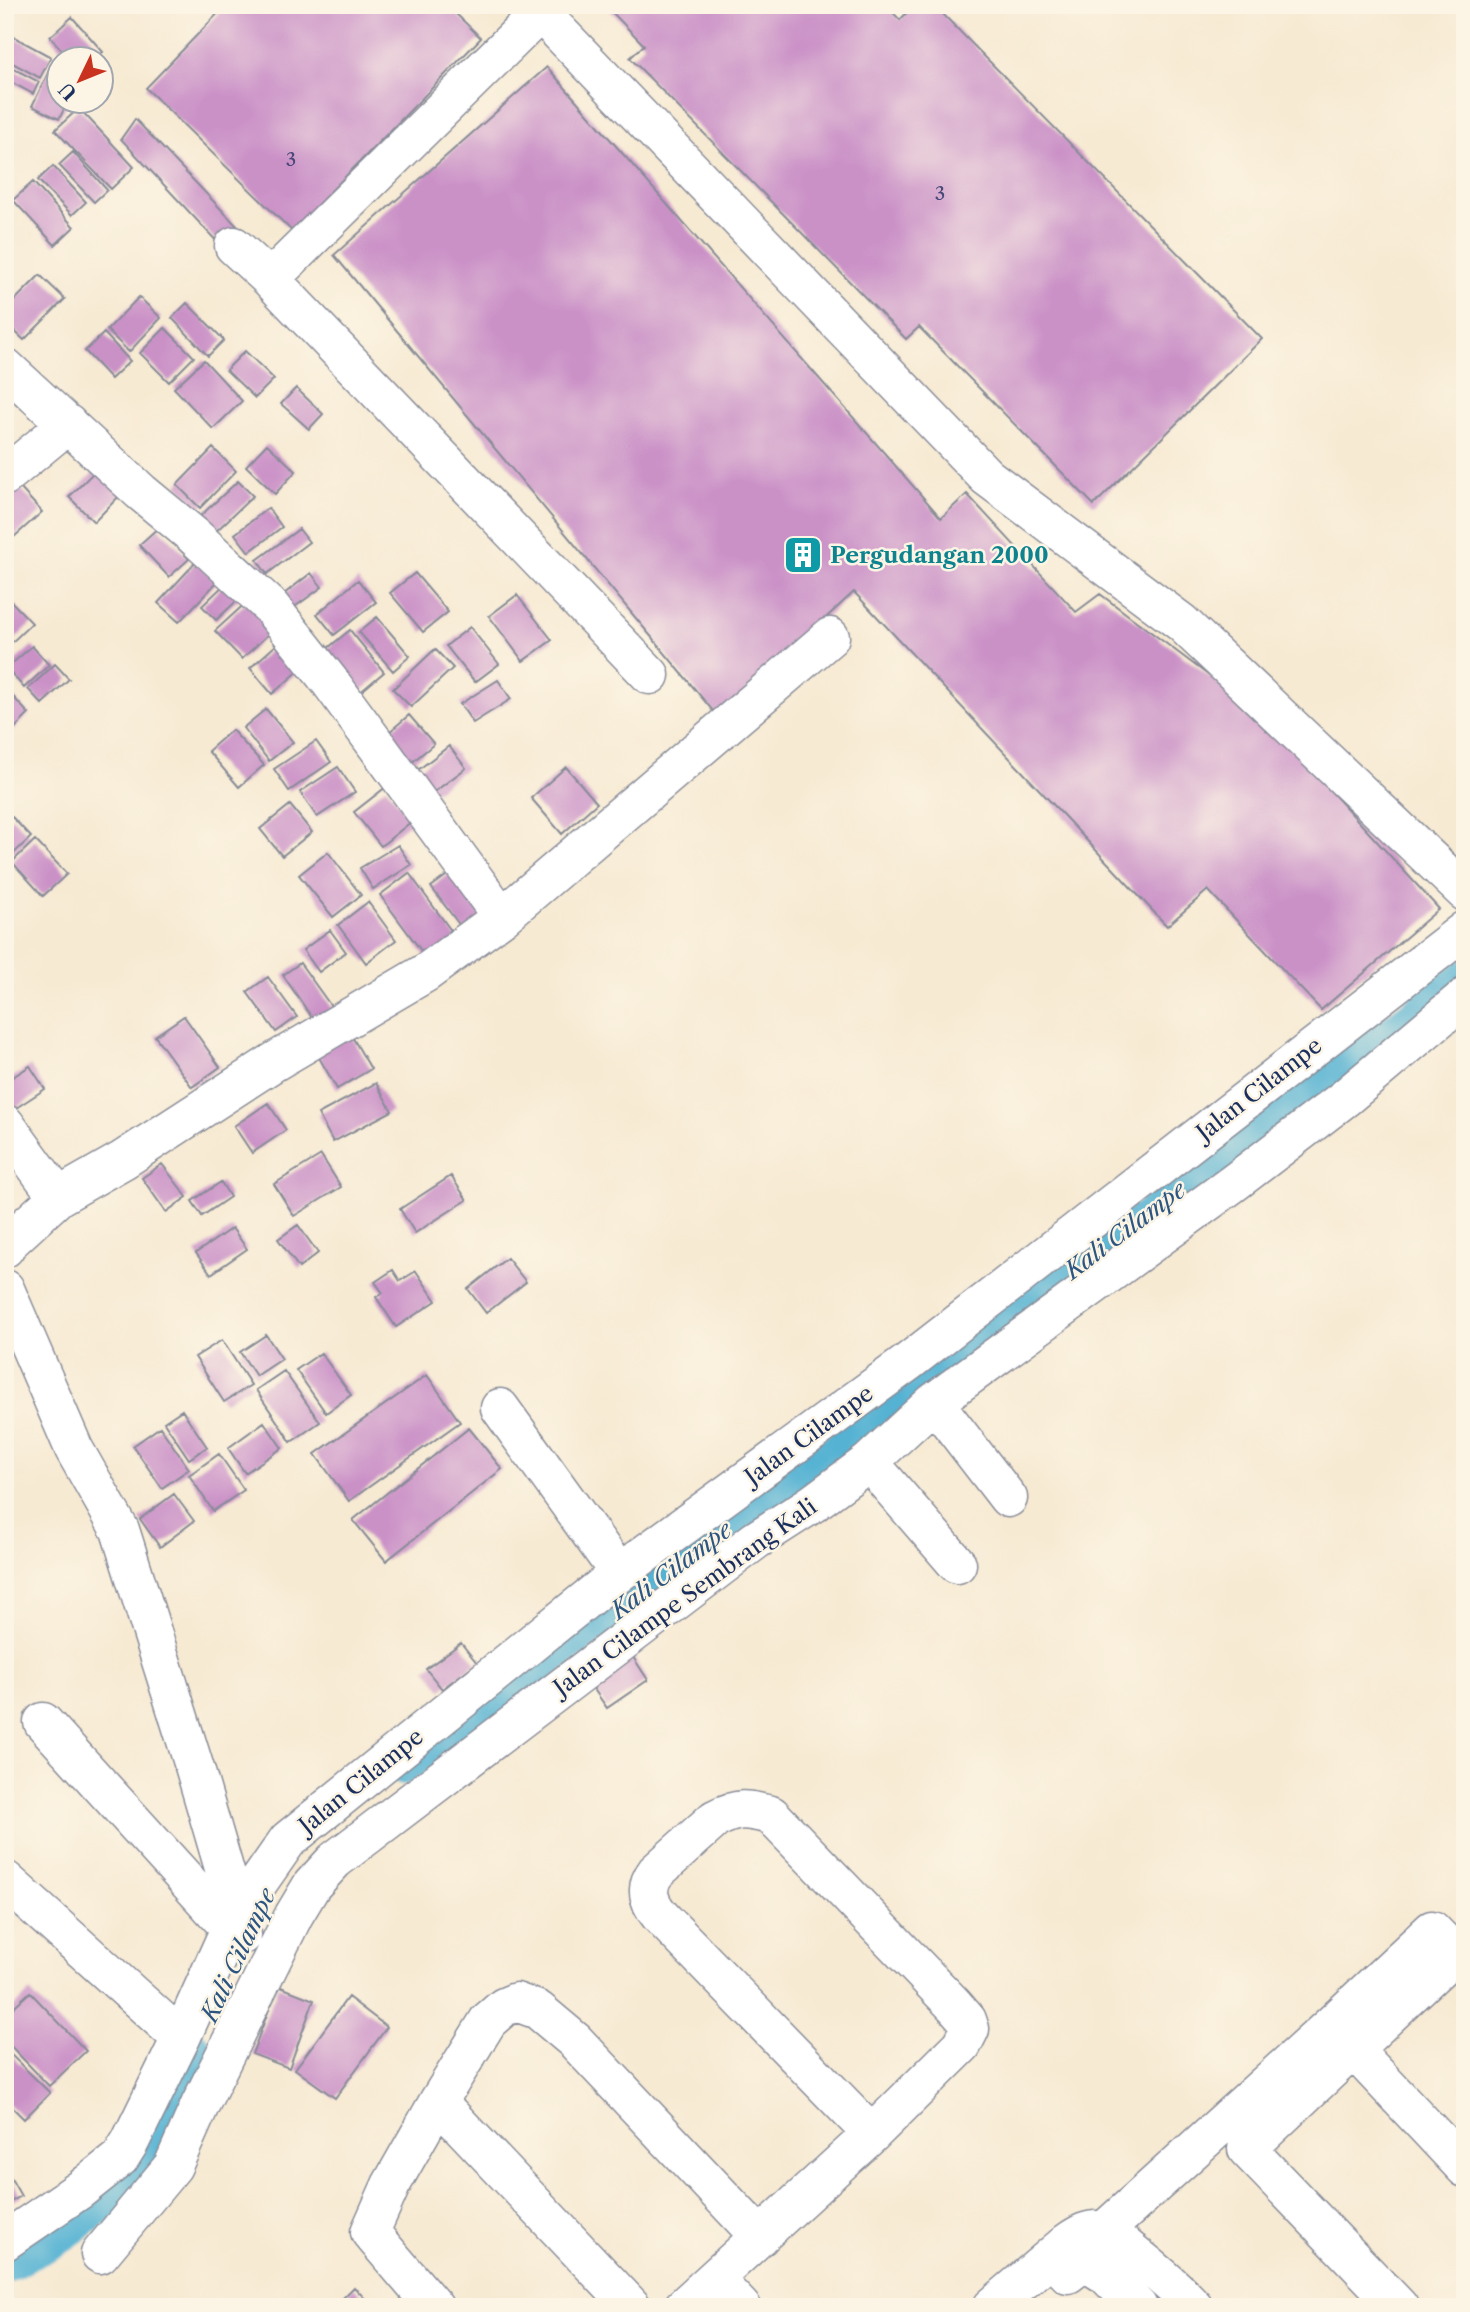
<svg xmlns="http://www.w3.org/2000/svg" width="1470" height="2312" font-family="'Libre Caslon Text',serif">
  <rect width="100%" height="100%" fill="#fcf5e5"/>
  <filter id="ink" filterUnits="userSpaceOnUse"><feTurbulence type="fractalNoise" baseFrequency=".0143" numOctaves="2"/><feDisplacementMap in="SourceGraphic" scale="14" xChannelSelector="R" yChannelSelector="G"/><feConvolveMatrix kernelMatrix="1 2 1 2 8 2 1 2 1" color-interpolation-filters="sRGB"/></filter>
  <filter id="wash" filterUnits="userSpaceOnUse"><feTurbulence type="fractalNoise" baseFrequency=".00686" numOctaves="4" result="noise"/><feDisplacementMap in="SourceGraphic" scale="28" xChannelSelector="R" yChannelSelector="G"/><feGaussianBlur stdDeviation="1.57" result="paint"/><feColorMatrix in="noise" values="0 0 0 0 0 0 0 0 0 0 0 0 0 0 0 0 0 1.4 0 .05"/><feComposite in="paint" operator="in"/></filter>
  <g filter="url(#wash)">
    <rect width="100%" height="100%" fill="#f7ead3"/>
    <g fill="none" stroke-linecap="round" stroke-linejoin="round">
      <path stroke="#55b2d3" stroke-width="32" d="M 404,1769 L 987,1336 L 1465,975
        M 5,2267 L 54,2242 L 120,2195 L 156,2143 L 195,2047"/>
    </g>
    <g id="blocks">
      <path fill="#ca91c7" d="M 226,5 L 447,5 L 481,38 L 292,231 L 146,88 Z
        M 605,5 L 886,5 L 900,20 L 914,5 L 934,5 L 1262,339 L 1094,505 L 919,327 L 906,339 L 630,58 L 644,45 Z
        M 72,17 L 103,52 L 94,60 L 71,60 L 50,37 Z
        M 14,37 L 51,57 L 40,78 L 5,59 L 5,53 Z
        M 5,64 L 39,82 L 33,94 L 5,79 Z
        M 52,65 L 60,68 L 60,102 L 68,102 L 59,119 L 32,106 Z
        M 547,67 L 941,518 L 967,494 L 1076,612 L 1100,594 L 1260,714 L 1439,909 L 1321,1010 L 1208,890 L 1167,926 L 854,592 L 718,717 L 334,255 Z
        M 79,108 L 134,167 L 111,189 L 55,130 Z
        M 135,119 L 238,227 L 221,246 L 121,139 Z
        M 73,152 L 107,190 L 94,202 L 59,165 Z
        M 53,166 L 86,202 L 72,215 L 38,180 Z
        M 33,182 L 74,227 L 55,245 L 13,200 Z
        M 40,275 L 65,299 L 24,340 L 5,322 L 5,310 Z
        M 139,297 L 161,318 L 129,352 L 107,330 Z
        M 187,303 L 224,340 L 208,356 L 172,318 Z
        M 165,328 L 194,357 L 169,382 L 140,353 Z
        M 104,333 L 130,361 L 111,379 L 85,351 Z
        M 245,351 L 274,379 L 255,398 L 226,370 Z
        M 204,360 L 242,401 L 213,429 L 174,388 Z
        M 296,388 L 323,414 L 309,429 L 281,404 Z
        M 267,444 L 296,471 L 275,494 L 246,466 Z
        M 213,448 L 236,471 L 200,508 L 177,485 Z
        M 101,465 L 126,489 L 94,522 L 69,497 Z
        M 10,477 L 42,512 L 5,545 L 5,481 Z
        M 238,481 L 253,496 L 211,536 L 196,520 Z
        M 268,508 L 282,527 L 249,552 L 235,534 Z
        M 159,527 L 189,559 L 169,577 L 139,545 Z
        M 299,529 L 309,542 L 267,574 L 257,560 Z
        M 196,562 L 217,582 L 179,622 L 158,603 Z
        M 311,573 L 322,587 L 289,611 L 279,598 Z
        M 415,573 L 448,612 L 423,632 L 390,593 Z
        M 229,580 L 243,595 L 216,620 L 202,606 Z
        M 358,580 L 376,602 L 334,635 L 317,614 Z
        M 517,595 L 552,640 L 523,661 L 489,616 Z
        M 7,597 L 32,623 L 5,649 L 5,599 Z
        M 250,599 L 276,627 L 242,659 L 215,631 Z
        M 377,617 L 410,656 L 393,671 L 359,632 Z
        M 470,627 L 499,664 L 475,682 L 446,646 Z
        M 350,630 L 384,672 L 357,695 L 322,653 Z
        M 284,638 L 307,664 L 272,694 L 250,668 Z
        M 32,646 L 49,665 L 24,688 L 7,668 Z
        M 435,649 L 453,668 L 411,707 L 393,689 Z
        M 55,664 L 69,679 L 42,704 L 28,689 Z
        M 498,680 L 511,699 L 473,723 L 460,704 Z
        M 5,688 L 29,714 L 10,733 L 5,728 Z
        M 266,709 L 293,742 L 269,761 L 243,728 Z
        M 409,715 L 434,744 L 405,768 L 381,739 Z
        M 232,730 L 264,765 L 239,787 L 208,751 Z
        M 316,741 L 331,762 L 289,791 L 274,769 Z
        M 449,746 L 466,768 L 430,795 L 414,773 Z
        M 338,767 L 355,792 L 317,817 L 300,792 Z
        M 566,767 L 597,803 L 562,834 L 531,798 Z
        M 386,787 L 412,821 L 381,846 L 354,812 Z
        M 290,805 L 312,832 L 282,856 L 260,829 Z
        M 12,817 L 31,837 L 9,858 L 5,854 L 5,823 Z
        M 35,840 L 67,874 L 43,896 L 12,862 Z
        M 398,845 L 411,865 L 373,889 L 360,868 Z
        M 328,852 L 361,895 L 333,917 L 299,875 Z
        M 409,873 L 460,943 L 431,964 L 380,895 Z
        M 450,873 L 484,917 L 464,931 L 431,887 Z
        M 368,902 L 396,940 L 366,963 L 338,925 Z
        M 330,930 L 346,952 L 319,972 L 303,950 Z
        M 300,963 L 333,1009 L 315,1022 L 283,975 Z
        M 268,977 L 297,1017 L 276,1032 L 247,992 Z
        M 184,1016 L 220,1067 L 192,1087 L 155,1036 Z
        M 351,1035 L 371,1069 L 337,1089 L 317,1054 Z
        M 30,1066 L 45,1089 L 13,1110 L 5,1099 L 5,1082 Z
        M 376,1083 L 392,1111 L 333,1142 L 318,1114 Z
        M 268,1103 L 286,1130 L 252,1153 L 234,1126 Z
        M 321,1155 L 341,1187 L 294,1216 L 274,1184 Z
        M 162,1164 L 187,1197 L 166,1212 L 142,1178 Z
        M 451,1176 L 467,1200 L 415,1233 L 400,1209 Z
        M 221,1182 L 230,1197 L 202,1216 L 192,1201 Z
        M 298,1225 L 318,1253 L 299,1268 L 278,1239 Z
        M 232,1228 L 247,1249 L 211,1274 L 196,1253 Z
        M 507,1258 L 526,1282 L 486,1313 L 468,1289 Z
        M 393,1270 L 400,1281 L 416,1271 L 436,1301 L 396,1327 L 376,1297 L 383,1293 L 375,1282 Z
        M 266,1335 L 282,1359 L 256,1376 L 240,1352 Z
        M 222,1340 L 251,1385 L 224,1402 L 195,1357 Z
        M 321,1353 L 351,1395 L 326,1413 L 296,1370 Z
        M 284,1371 L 320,1422 L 291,1442 L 256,1390 Z
        M 427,1375 L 460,1422 L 349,1501 L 315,1454 Z
        M 182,1410 L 207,1447 L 189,1459 L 164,1422 Z
        M 264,1422 L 282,1448 L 245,1473 L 228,1448 Z
        M 160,1427 L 189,1469 L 162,1488 L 133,1446 Z
        M 469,1428 L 502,1469 L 386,1561 L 353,1520 Z
        M 219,1454 L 244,1490 L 213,1511 L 189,1475 Z
        M 174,1494 L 194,1521 L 160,1547 L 140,1519 Z
        M 461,1643 L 477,1663 L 442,1689 L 426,1669 Z
        M 633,1657 L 648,1680 L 607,1708 L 591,1685 Z
        M 278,1986 L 314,2000 L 289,2068 L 252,2054 Z
        M 30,1992 L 86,2051 L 49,2086 L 5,2040 L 5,2015 Z
        M 348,1997 L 387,2027 L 335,2098 L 295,2069 Z
        M 5,2049 L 50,2093 L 24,2119 L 5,2100 Z
        M 9,2175 L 21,2196 L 5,2205 L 5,2177 Z
        M 354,2287 L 373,2307 L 336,2305 Z"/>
    </g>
  </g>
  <g filter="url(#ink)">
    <use href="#blocks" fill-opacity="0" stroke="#898c98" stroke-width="2"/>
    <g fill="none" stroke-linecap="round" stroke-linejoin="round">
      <defs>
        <path id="minor" d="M 533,5 L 987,477 L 1182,623 L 1465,892
          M 548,5 L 270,279 L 650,675
          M 234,246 L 270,279
          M 5,367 L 141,492 L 194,536 L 270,606 L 331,683 L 502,917
          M 5,476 L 68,424
          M 5,1124 L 58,1197
          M 5,1248 L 8,1243 L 58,1197 L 123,1160 L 274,1062 L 427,972 L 502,917 L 830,637
          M 5,1289 L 74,1449 L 120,1530 L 195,1769 L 237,1913
          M 934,1402 L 1008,1498
          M 500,1408 L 619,1573
          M 869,1462 L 957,1564
          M 43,1722 L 230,1928 L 242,1935
          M 5,1880 L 181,2038
          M 1337,2032 L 1465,2168
          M 438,2102 L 632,2307
          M 5,2241 L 81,2189 L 120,2158 L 130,2142 L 181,2038 L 237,1913 L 288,1840 L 619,1573 L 907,1363 L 1465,930
          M 100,2254 L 173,2166 L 200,2105 L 294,1915 L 312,1885 L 335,1860 L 756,1540 L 812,1504 L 869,1462 L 934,1402 L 1235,1182 L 1345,1098 L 1465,997
          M 1090,2265 L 1104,2231 L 1331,2025 L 1432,1930 L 1465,1964
          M 1068,2274 L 1077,2267 L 1090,2265 L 1106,2275 L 1138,2307
          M 714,2279 L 741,2307
          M 434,2307 L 370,2232 L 391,2185 L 438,2102 L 488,2021 L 504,2007 L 516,2002 L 538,2010 L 575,2041 L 760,2237
          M 683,2307 L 872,2134 L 962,2045 L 970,2029 L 967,2020 L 955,2006 L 771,1815 C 746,1809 738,1807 715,1819 L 656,1872 C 642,1890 651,1907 665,1921 L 872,2134
          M 992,2307 L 1068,2242 C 1078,2235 1090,2227 1103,2231 C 1110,2233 1118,2241 1125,2246 C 1149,2266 1173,2284 1194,2307
          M 1399,2307 L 1247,2149 L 1465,1944"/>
      </defs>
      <use href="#minor" stroke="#898c98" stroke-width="41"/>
      <use href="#minor" stroke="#fff" stroke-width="38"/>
    </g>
  </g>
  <defs>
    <symbol id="building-square" viewBox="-11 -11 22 22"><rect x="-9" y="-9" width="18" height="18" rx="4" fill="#0f9aa8" stroke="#fcf5e5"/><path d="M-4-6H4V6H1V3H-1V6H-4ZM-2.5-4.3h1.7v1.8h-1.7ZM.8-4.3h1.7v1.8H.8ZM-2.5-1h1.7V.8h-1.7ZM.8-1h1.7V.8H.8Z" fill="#fff"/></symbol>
  </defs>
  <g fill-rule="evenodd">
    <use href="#building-square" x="781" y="533" width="44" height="44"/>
  </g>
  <g text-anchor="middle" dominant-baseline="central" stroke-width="5" stroke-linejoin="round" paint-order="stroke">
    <g font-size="19" fill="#474878">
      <text x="291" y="159">3</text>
      <text x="940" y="193">3</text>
    </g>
    <g font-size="23" font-weight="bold" fill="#0d838f" stroke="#fcf5e5" text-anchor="start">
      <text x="830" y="555">Pergudangan 2000</text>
    </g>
    <g font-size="23" fill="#1b2f5e" stroke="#fcf5e5">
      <text transform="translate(1259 1089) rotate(-38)">Jalan Cilampe</text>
      <text transform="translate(809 1435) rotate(-36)">Jalan Cilampe</text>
      <text transform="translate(685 1597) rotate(-36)">Jalan Cilampe Sembrang Kali</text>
      <text transform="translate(361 1781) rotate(-39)">Jalan Cilampe</text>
    </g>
    <g font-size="24" font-style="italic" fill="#2c5681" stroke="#fcf5e5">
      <text transform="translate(1125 1230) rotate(-37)">Kali Cilampe</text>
      <text transform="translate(671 1570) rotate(-37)">Kali Cilampe</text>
      <text transform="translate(238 1955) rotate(-65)">Kali Cilampe</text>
    </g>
  </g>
  <rect width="1470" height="2312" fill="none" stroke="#fcf5e5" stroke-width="28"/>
  <g transform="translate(80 80) rotate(227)"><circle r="33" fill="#fcf5e5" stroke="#a2a6af" stroke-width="2"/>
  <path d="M0-5L12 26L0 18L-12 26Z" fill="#c8321e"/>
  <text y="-10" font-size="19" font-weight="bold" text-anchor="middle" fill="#1b2f5e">U</text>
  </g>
</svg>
